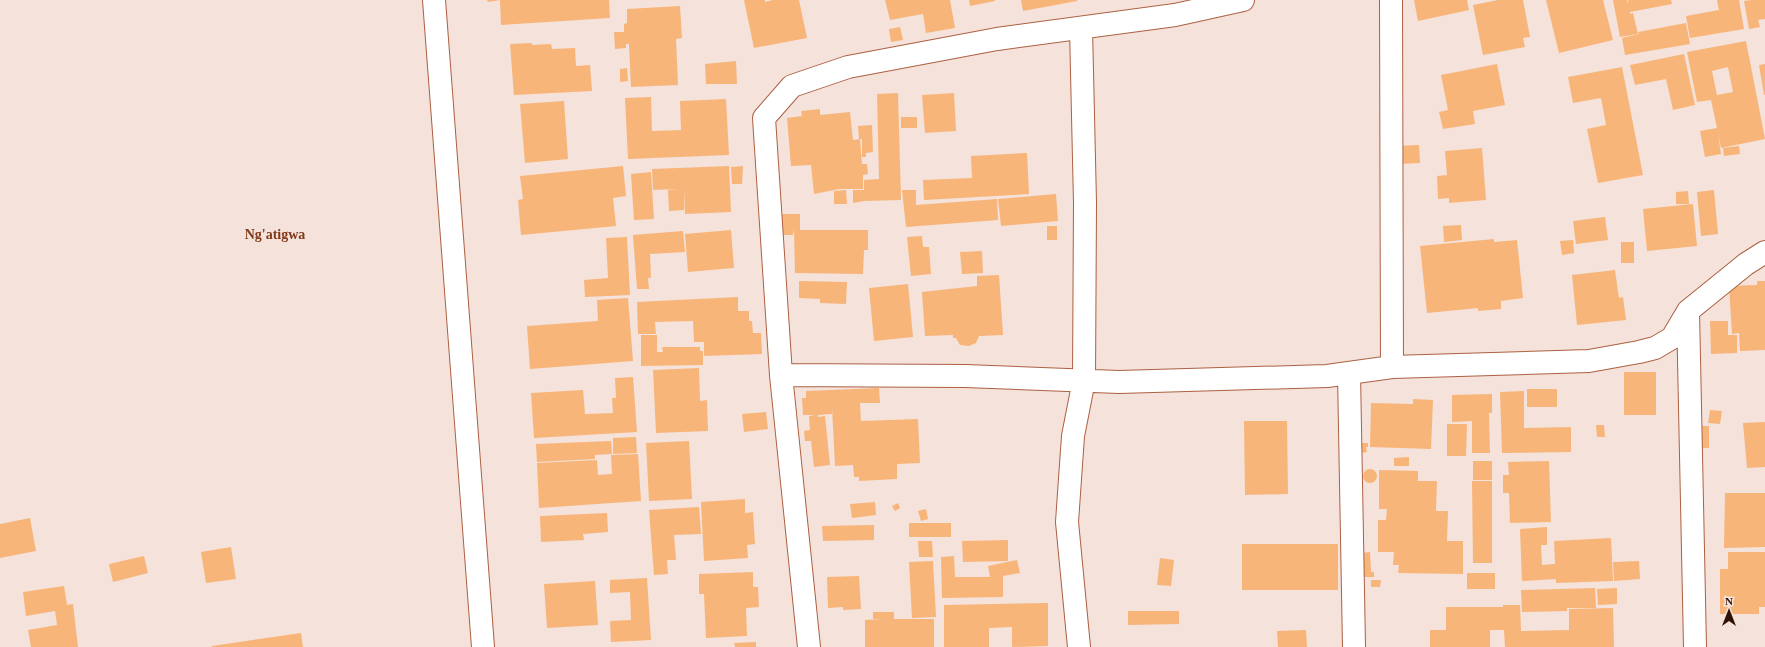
<svg xmlns="http://www.w3.org/2000/svg" width="1765" height="647" font-family="'Times New Roman',serif">
  <rect width="100%" height="100%" fill="#f4e2db"/>
  <path fill="#f8b579" fill-rule="evenodd" d="M 487,0 L 609,0 L 610,18 L 501,25 L 500,0 L 488,2 Z
    M 744,0 L 765,0 L 765,2 L 773,0 L 799,0 L 807,38 L 754,48 Z
    M 885,0 L 950,0 L 955,28 L 926,33 L 923,14 L 890,20 Z
    M 969,0 L 995,0 L 995,1 L 970,6 Z
    M 1021,0 L 1077,0 L 1077,1 L 1023,11 Z
    M 1414,0 L 1467,0 L 1469,10 L 1418,21 Z
    M 1498,0 L 1523,0 L 1530,37 L 1523,38 L 1525,47 L 1483,55 L 1473,5 Z
    M 1546,0 L 1603,0 L 1613,40 L 1559,53 Z
    M 1613,0 L 1627,0 L 1628,4 L 1628,0 L 1671,0 L 1672,4 L 1630,12 L 1630,14 L 1633,13 L 1638,34 L 1620,37 Z
    M 1717,0 L 1739,0 L 1744,29 L 1690,38 L 1686,16 L 1719,10 Z
    M 1751,0 L 1765,0 L 1765,19 L 1758,20 L 1760,27 L 1749,29 L 1744,1 Z
    M 680,6 L 682,38 L 676,39 L 678,85 L 631,87 L 629,44 L 626,44 L 626,48 L 615,49 L 614,32 L 624,32 L 624,24 L 627,23 L 627,9 Z
    M 1686,23 L 1690,44 L 1625,55 L 1622,38 L 1639,34 L 1638,32 Z
    M 900,27 L 903,40 L 891,42 L 889,29 Z
    M 1746,41 L 1765,139 L 1721,148 L 1718,133 L 1721,154 L 1705,157 L 1700,131 L 1717,128 L 1711,100 L 1697,102 L 1687,52 ZM 1728,67 L 1733,92 L 1717,95 L 1712,71 Z
    M 532,43 L 532,45 L 551,44 L 552,49 L 575,48 L 576,66 L 590,65 L 592,91 L 514,95 L 510,44 Z
    M 1684,54 L 1695,105 L 1673,110 L 1666,79 L 1635,85 L 1630,65 Z
    M 736,61 L 737,84 L 706,84 L 705,64 Z
    M 1497,64 L 1505,105 L 1473,111 L 1475,124 L 1443,129 L 1439,112 L 1448,110 L 1441,75 Z
    M 1765,64 L 1765,95 L 1764,95 L 1759,65 Z
    M 1622,67 L 1643,175 L 1598,183 L 1587,129 L 1606,125 L 1601,98 L 1573,103 L 1568,77 Z
    M 627,68 L 628,81 L 620,82 L 620,69 Z
    M 898,93 L 901,200 L 864,201 L 853,203 L 853,190 L 864,190 L 864,180 L 879,179 L 877,94 Z
    M 954,93 L 956,131 L 925,133 L 922,95 Z
    M 651,97 L 652,131 L 681,130 L 680,101 L 726,99 L 729,155 L 628,159 L 625,98 Z
    M 564,101 L 568,159 L 525,163 L 520,104 Z
    M 820,109 L 820,115 L 850,112 L 853,140 L 860,139 L 862,164 L 867,164 L 868,174 L 863,175 L 863,189 L 839,189 L 814,194 L 811,165 L 791,166 L 787,118 L 802,116 L 801,111 Z
    M 901,117 L 917,117 L 917,128 L 901,128 Z
    M 872,125 L 873,152 L 866,153 L 866,157 L 862,157 L 862,139 L 859,139 L 858,126 Z
    M 1419,145 L 1420,163 L 1397,164 L 1396,146 Z
    M 1739,146 L 1740,154 L 1724,156 L 1723,148 Z
    M 1482,148 L 1486,200 L 1449,203 L 1449,198 L 1438,199 L 1437,176 L 1447,175 L 1445,151 Z
    M 1027,153 L 1029,194 L 924,200 L 923,180 L 972,178 L 971,156 Z
    M 623,166 L 626,196 L 613,198 L 616,226 L 521,235 L 518,200 L 523,199 L 520,176 Z
    M 729,166 L 731,212 L 685,214 L 684,188 L 684,210 L 669,211 L 668,190 L 678,189 L 653,190 L 652,169 Z
    M 743,166 L 742,184 L 732,184 L 731,167 Z
    M 651,172 L 654,219 L 634,220 L 631,174 Z
    M 846,190 L 847,204 L 834,204 L 834,191 Z
    M 902,190 L 916,190 L 916,205 L 997,199 L 998,220 L 906,227 Z
    M 1714,190 L 1718,234 L 1701,236 L 1697,192 Z
    M 1688,191 L 1689,204 L 1676,204 L 1676,192 Z
    M 1056,194 L 1058,221 L 1001,226 L 998,199 Z
    M 1693,204 L 1697,246 L 1647,251 L 1643,209 Z
    M 782,214 L 800,214 L 800,230 L 868,230 L 868,250 L 864,250 L 863,274 L 795,273 L 794,229 L 793,235 L 782,235 Z
    M 1605,217 L 1608,240 L 1576,244 L 1573,221 Z
    M 1461,225 L 1462,240 L 1444,242 L 1443,226 Z
    M 1047,226 L 1057,226 L 1057,240 L 1047,240 Z
    M 731,230 L 734,268 L 688,272 L 685,234 Z
    M 683,231 L 685,252 L 650,254 L 651,278 L 648,278 L 649,289 L 637,289 L 633,235 Z
    M 922,236 L 923,247 L 929,247 L 931,274 L 911,276 L 907,237 Z
    M 627,237 L 630,295 L 585,297 L 584,280 L 608,278 L 606,238 Z
    M 1494,239 L 1494,242 L 1517,240 L 1523,298 L 1501,301 L 1501,309 L 1478,311 L 1478,308 L 1427,313 L 1420,246 Z
    M 1573,240 L 1574,253 L 1562,255 L 1560,241 Z
    M 1621,242 L 1634,242 L 1634,263 L 1621,263 Z
    M 982,251 L 983,273 L 962,274 L 960,252 Z
    M 1615,270 L 1619,298 L 1623,297 L 1626,320 L 1577,325 L 1572,275 Z
    M 999,275 L 1003,335 L 979,336 L 976,343 L 969,346 L 960,345 L 956,338 L 953,338 L 953,335 L 925,336 L 922,292 L 977,286 L 977,276 Z
    M 799,281 L 847,282 L 846,304 L 820,303 L 820,299 L 799,298 Z
    M 1757,281 L 1765,281 L 1765,350 L 1740,351 L 1739,333 L 1732,334 L 1729,286 L 1757,285 Z
    M 908,284 L 913,337 L 874,341 L 869,288 Z
    M 738,297 L 738,311 L 749,311 L 749,321 L 752,321 L 753,333 L 761,333 L 762,354 L 704,356 L 704,342 L 694,342 L 693,321 L 655,322 L 656,334 L 638,334 L 637,302 Z
    M 628,298 L 633,361 L 530,369 L 527,326 L 598,321 L 597,300 Z
    M 1710,321 L 1728,321 L 1728,335 L 1737,335 L 1737,353 L 1711,354 Z
    M 641,335 L 657,335 L 657,352 L 663,352 L 662,347 L 700,347 L 700,351 L 703,351 L 703,365 L 641,366 Z
    M 699,368 L 700,401 L 707,400 L 708,431 L 656,433 L 653,370 Z
    M 1624,372 L 1656,372 L 1656,415 L 1624,415 Z
    M 633,377 L 637,432 L 534,438 L 531,393 L 583,390 L 585,414 L 613,413 L 612,398 L 616,398 L 615,378 Z
    M 879,388 L 880,403 L 860,403 L 861,421 L 918,419 L 920,463 L 897,464 L 897,479 L 859,481 L 859,477 L 854,477 L 853,465 L 835,466 L 832,408 L 832,414 L 818,415 L 818,417 L 825,416 L 830,465 L 814,467 L 811,441 L 805,441 L 804,431 L 810,430 L 809,416 L 815,415 L 803,415 L 802,398 L 806,398 L 806,391 Z
    M 1527,389 L 1557,389 L 1557,407 L 1527,407 Z
    M 1524,391 L 1524,428 L 1571,427 L 1571,452 L 1502,453 L 1500,392 Z
    M 1492,394 L 1492,413 L 1489,413 L 1490,453 L 1472,453 L 1472,421 L 1452,422 L 1452,395 Z
    M 1413,399 L 1433,400 L 1431,449 L 1370,447 L 1371,403 L 1413,404 Z
    M 1710,410 L 1722,411 L 1720,424 L 1708,423 Z
    M 766,412 L 768,429 L 744,432 L 742,414 Z
    M 1244,421 L 1287,421 L 1288,494 L 1245,495 Z
    M 1765,422 L 1765,467 L 1747,468 L 1743,423 Z
    M 1447,424 L 1467,424 L 1466,456 L 1447,456 Z
    M 1596,425 L 1604,425 L 1605,437 L 1597,437 Z
    M 1702,426 L 1709,426 L 1709,448 L 1702,448 Z
    M 636,437 L 637,453 L 613,454 L 613,438 Z
    M 611,441 L 612,454 L 595,455 L 595,459 L 537,462 L 536,444 Z
    M 689,441 L 692,499 L 649,501 L 646,443 Z
    M 1360,443 L 1368,443 L 1368,447 L 1366,447 L 1367,452 L 1360,453 Z
    M 638,454 L 641,501 L 539,508 L 537,463 L 597,460 L 598,475 L 612,474 L 611,455 Z
    M 1409,457 L 1409,466 L 1394,466 L 1394,458 Z
    M 1473,461 L 1492,461 L 1492,480 L 1473,480 Z
    M 1549,461 L 1551,522 L 1510,523 L 1509,493 L 1503,493 L 1503,475 L 1509,475 L 1508,462 Z
    M1363 476a7 7 0 1 1 14 0a7 7 0 1 1-14 0Z
    M 1379,470 L 1418,471 L 1418,481 L 1437,481 L 1436,511 L 1448,511 L 1447,541 L 1463,541 L 1463,574 L 1398,573 L 1399,565 L 1393,565 L 1394,552 L 1378,552 L 1378,520 L 1386,520 L 1387,509 L 1379,509 Z
    M 1472,481 L 1492,481 L 1492,563 L 1473,563 Z
    M 1725,493 L 1765,493 L 1765,547 L 1724,548 Z
    M 745,499 L 745,513 L 753,512 L 755,544 L 747,545 L 748,558 L 704,561 L 701,502 Z
    M 875,502 L 876,515 L 852,518 L 850,504 Z
    M 898,503 L 900,508 L 895,511 L 892,506 Z
    M 699,507 L 701,534 L 674,535 L 676,560 L 667,560 L 668,574 L 654,575 L 649,510 Z
    M 926,509 L 928,519 L 921,521 L 918,511 Z
    M 607,513 L 608,532 L 583,534 L 584,540 L 541,542 L 540,516 Z
    M 30,518 L 36,551 L 0,558 L 0,524 Z
    M 909,523 L 951,523 L 951,537 L 909,537 Z
    M 874,525 L 874,540 L 823,541 L 822,526 Z
    M 1547,527 L 1547,545 L 1541,545 L 1542,565 L 1555,564 L 1554,541 L 1611,538 L 1613,581 L 1556,583 L 1556,579 L 1522,581 L 1520,529 Z
    M 1008,540 L 1008,561 L 963,562 L 962,541 Z
    M 918,541 L 932,541 L 933,557 L 919,557 Z
    M 1242,544 L 1338,544 L 1338,590 L 1242,590 Z
    M 231,547 L 236,579 L 206,583 L 201,552 Z
    M 1370,552 L 1371,572 L 1374,572 L 1374,577 L 1363,577 L 1361,553 Z
    M 1728,552 L 1765,552 L 1765,607 L 1759,607 L 1759,614 L 1720,614 L 1720,569 L 1728,569 Z
    M 144,556 L 148,573 L 113,582 L 109,564 Z
    M 954,556 L 955,577 L 990,577 L 988,566 L 1017,560 L 1020,573 L 1003,576 L 1003,597 L 942,598 L 941,557 Z
    M 1160,558 L 1174,560 L 1171,586 L 1157,585 Z
    M 933,561 L 936,617 L 912,618 L 909,562 Z
    M 1639,561 L 1640,579 L 1614,581 L 1613,562 Z
    M 753,572 L 753,587 L 758,587 L 759,607 L 746,608 L 747,636 L 706,638 L 704,594 L 699,594 L 699,574 Z
    M 1467,573 L 1495,573 L 1495,589 L 1467,589 Z
    M 859,576 L 861,609 L 843,610 L 843,607 L 828,608 L 827,577 Z
    M 647,578 L 651,640 L 611,642 L 610,621 L 631,620 L 630,592 L 610,593 L 610,580 Z
    M 1371,580 L 1381,580 L 1380,587 L 1371,587 Z
    M 595,581 L 598,625 L 547,628 L 544,584 Z
    M 64,586 L 67,605 L 73,604 L 78,647 L 31,647 L 28,630 L 57,625 L 55,611 L 26,616 L 23,592 Z
    M 1595,588 L 1596,608 L 1567,608 L 1567,611 L 1522,612 L 1521,590 Z
    M 1617,588 L 1617,604 L 1598,605 L 1597,589 Z
    M 1048,603 L 1048,646 L 1012,647 L 1012,627 L 989,628 L 989,647 L 944,647 L 944,605 Z
    M 1503,605 L 1520,605 L 1521,631 L 1569,630 L 1569,609 L 1613,608 L 1614,647 L 1505,647 L 1504,630 L 1490,630 L 1490,647 L 1430,647 L 1430,630 L 1446,630 L 1446,607 L 1503,607 Z
    M 1128,611 L 1179,611 L 1179,624 L 1128,625 Z
    M 873,612 L 894,612 L 894,619 L 934,619 L 934,647 L 865,647 L 865,620 L 884,619 L 873,619 Z
    M 1306,630 L 1307,647 L 1278,647 L 1277,631 Z
    M 301,633 L 303,647 L 212,647 L 212,646 Z
    M 756,642 L 756,647 L 735,647 L 734,643 Z"/>
  <g fill="none" stroke-linecap="round" stroke-linejoin="round">
    <defs>
      <path id="minor" d="M 434,0 L 483,647
        M 1391,0 L 1392,367
        M 1688,311 L 1695,647
        M 1349,373 L 1354,647
        M 781,375 L 965,376 L 1119,382 L 1327,376 L 1392,367 L 1589,361 L 1639,352 L 1655,348 L 1672,338 L 1688,311 L 1746,264 L 1765,252
        M 809,647 L 781,375 L 764,118 L 792,86 L 848,67 L 997,39 L 1175,15 L 1243,0
        M 1079,647 L 1067,522 L 1073,436 L 1084,380 L 1085,203 L 1081,28"/>
    </defs>
    <use href="#minor" stroke="#ac6041" stroke-width="24"/>
    <use href="#minor" stroke="#fff" stroke-width="22"/>
  </g>
  <g text-anchor="middle" dominant-baseline="central" stroke-width="3" stroke-linejoin="round" paint-order="stroke">
    <g font-size="14" font-weight="bold" fill="#813919" stroke="#f4e2db">
      <text x="275" y="234">Ng'atigwa</text>
    </g>
  </g>
  <g transform="translate(1729 611)" stroke="#f4e2db" stroke-width="3" paint-order="stroke">
  <path d="M0-3L7 15L0 10L-7 15Z" fill="#301105"/>
  <text y="-6" font-size="11" font-weight="bold" text-anchor="middle" fill="#301105">N</text>
  </g>
</svg>
